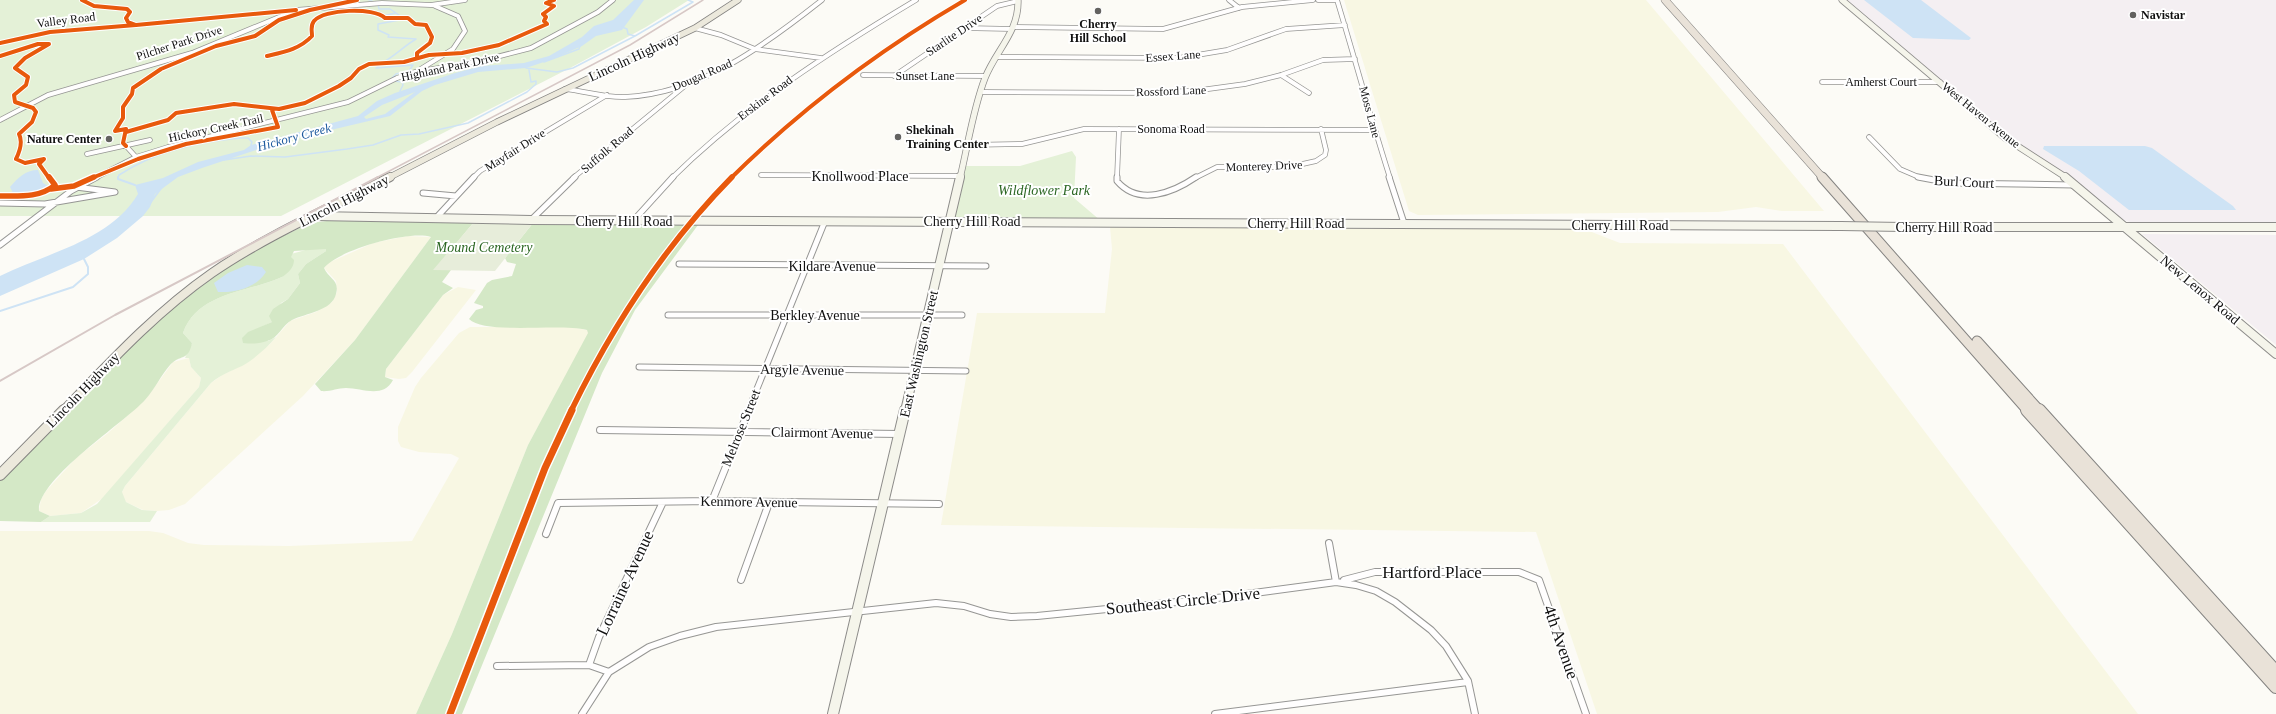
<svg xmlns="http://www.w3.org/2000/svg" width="2276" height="714" font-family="Georgia,serif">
  <rect width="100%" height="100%" fill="#fcfbf6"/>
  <path fill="#f4eff2" d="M 1845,0 L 2276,0 L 2276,225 L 2135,224 L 2121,219 L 1999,130 Z
    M 2142,234 L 2276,235 L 2276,345 Z"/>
  <path fill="#f8f7e3" d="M 1344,0 L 1646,0 L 1824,211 L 1782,211 L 1756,207 L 1718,212 L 1418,215 L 1409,211 Z
    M 1110,227 L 1584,229 L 1620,243 L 1783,244 L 2138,714 L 1597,714 L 1536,532 L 941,525 L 977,313 L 1105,313 L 1112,249 Z
    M 408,236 L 431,237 L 355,340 L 303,396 L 185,504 L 169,510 L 157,511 L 143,510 L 126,502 L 122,497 L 122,492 L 125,486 L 211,383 L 222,375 L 244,364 L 270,344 L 290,321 L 316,312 L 332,302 L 337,292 L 336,281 L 324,268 L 328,263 L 373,243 Z
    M 458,287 L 476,290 L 412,372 L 406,378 L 399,379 L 385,377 L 386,369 L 443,295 Z
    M 470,327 L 572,327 L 587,330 L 589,333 L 528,445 L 452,634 L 416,714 L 0,714 L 0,531 L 149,531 L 163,533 L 188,543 L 204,545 L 289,546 L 412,541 L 459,458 L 451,454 L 419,452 L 401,447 L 398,441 L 398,427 L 415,387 L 421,378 L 459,333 Z
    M 189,358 L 191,367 L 201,378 L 199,387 L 103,498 L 81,513 L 50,516 L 39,511 L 41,499 L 46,491 L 76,458 L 108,433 L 145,400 L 173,362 Z"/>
  <path fill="#e4f1d7" d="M 0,0 L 689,0 L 646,27 L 570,68 L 281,216 L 0,216 Z
    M 1072,151 L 1076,157 L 1074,198 L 1101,221 L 952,220 L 965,166 L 1020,166 Z
    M 313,248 L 326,248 L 326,251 L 306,264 L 298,274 L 300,283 L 288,299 L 281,303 L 272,322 L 257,329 L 268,341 L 276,337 C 267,348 254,359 242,366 C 231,371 220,375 211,383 L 125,486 L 122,492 L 126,502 L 142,510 L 157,511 L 150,522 L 41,522 L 50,516 L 81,513 L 97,504 L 199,387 L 201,378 L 191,367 L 189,358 L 185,358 L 192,343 L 183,333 C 198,292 247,293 282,277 L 291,254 Z"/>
  <path fill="#d4e8c6" d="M 335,220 L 474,222 L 434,270 L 451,270 L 442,282 L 453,288 L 443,295 L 386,369 L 385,377 L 393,380 C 383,399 362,388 346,388 C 337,388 330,392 321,391 L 315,384 L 355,340 L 431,237 C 409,230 338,250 324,268 C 329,279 340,280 336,294 C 332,311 306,313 292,320 C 282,325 279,338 267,341 C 259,344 251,344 243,343 L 242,338 L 248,332 L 272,322 L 269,316 L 273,309 L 288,299 L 300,283 L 298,274 L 306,264 L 326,251 L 326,249 L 294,251 L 291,257 L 294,260 C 294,268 288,273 282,277 C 247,293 198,292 183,333 L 192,343 C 188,362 180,354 170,365 C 161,375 155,389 145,400 C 124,423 36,480 39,511 L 50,516 L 41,522 L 0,521 L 0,480 L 160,317 L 225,269 L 265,245 L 310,223 Z
    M 533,223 L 698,225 L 635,310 L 602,373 L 462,714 L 416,714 L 452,634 L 528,445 L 588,333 L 587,330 C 559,323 485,335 469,319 L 476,310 L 483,308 L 483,306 L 474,303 L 487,283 L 492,280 L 512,276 L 516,264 L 507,262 L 505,258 Z"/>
  <path fill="#e7edda" d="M 474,222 L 533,223 L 495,271 L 433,270 Z"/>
  <path fill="#cee3f5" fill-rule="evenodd" d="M 634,0 L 644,0 L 622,30 L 596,36 L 582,46 L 550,60 L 526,68 L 478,72 L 435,85 L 422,91 L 390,116 L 280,142 L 202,168 L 178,177 L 155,194 L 150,207 L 143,216 L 117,238 L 84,259 L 0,296 L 0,276 C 46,253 110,241 138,194 L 135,185 L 163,178 L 198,162 L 244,150 L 251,145 L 358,116 L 377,101 L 395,93 L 455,73 L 482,66 L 524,63 L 549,56 L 582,37 L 594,26 L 613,20 ZM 415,92 L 385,114 L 366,119 L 364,117 L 382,105 Z
    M 1864,0 L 1921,0 L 1971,38 L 1969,40 L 1913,38 Z
    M 2044,146 L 2145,146 L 2152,148 L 2233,206 L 2236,210 L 2129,210 L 2079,171 L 2043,149 Z
    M 38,170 L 43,183 L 48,186 C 37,195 27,195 13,193 L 10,187 C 18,178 25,170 38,170 Z
    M 247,265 L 262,267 L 266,272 C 256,288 236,293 218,292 L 214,283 L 228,273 Z"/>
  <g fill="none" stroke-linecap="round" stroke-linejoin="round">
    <path stroke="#cee3f5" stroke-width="1.5" d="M 369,0 L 372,0
      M 378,4 L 379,9 L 390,9 L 402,17
      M 395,13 L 384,16 L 390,18 L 399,15
      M 622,27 L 627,29 L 628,34 L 635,36
      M 544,62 L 579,49 L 580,46
      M 382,63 C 395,56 404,46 416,39 L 388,37 L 389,35 L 378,30 L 378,24 L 405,19
      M 380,65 L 376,68 L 413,65 L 409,71 L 396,74 L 389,81
      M 526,68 L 557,72 L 573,68 L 635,36 L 693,2 L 688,0
      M 394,81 L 402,82 L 403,85 L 400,91
      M 224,160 L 251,156 L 285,157 L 347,149 L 373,145 L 401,135 L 419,134 L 468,123 L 527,92 L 536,84 L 536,81 L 531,82 L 529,70
      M 118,178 L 119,175 C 156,151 197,142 240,138 L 248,138 L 252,142 L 251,145"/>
    <path stroke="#cee3f5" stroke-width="2" d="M 118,177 L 118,179 L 135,185
      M 148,206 L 162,187
      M 0,311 L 73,287 L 88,274 L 88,267 L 84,259"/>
    <defs>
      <path id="street-far2" d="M 1229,0 L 1239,8
        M 1318,0 L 1337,0
        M 1337,0 C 1355,59 1371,119 1390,178
        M 1013,27 L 1163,29 L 1242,7 L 1313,0
        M 695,28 L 721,35 L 755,49 L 821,58
        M 965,28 L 1012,29
        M 998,57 L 1179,58 L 1227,50 L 1286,29 L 1345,25
        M 419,70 L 453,49 L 465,31 L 458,16 L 435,6
        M 863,75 L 986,76
        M 1281,75 L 1309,93
        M 894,76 L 997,6 L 1018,1
        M 1822,82 L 1940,82
        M 565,89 C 585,91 605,98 625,97 C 700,94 765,45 822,0
        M 983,92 L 1154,93 L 1201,90 L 1245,84 L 1281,75 L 1323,60 L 1355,59
        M 0,120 L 48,95 L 192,53 L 296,10 L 382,3 L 431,5 L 465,0
        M 1869,137 L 1900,169 L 1921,178
        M 969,145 L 1022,144 L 1084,129 L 1374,130
        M 126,146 L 136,157
        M 87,154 L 150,140
        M 761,175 L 960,176
        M 95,178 L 136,157 L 168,147 L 348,102 L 397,78 L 415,72 L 481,61 L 531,48 L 598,12 L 613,0
        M 473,178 L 480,171 L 607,95
        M 573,178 L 686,85
        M 672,178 C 744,107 829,52 916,0
        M 1117,178 L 1119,129
        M 1195,178 L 1217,167 L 1289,167 L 1316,161 L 1325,155 L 1326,150 L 1321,129"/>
      <path id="street-far1" d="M 1117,177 L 1117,181 C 1139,207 1174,192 1196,177
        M 1389,177 L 1404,223
        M 1918,177 L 1950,183 L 2074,185
        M 423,193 L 456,196
        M 0,203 L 45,204 L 115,192 L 76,187
        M 435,219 L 474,177
        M 531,220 L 575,177
        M 633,221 L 673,177
        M 0,245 L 71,191 L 97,177
        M 679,264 L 986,266
        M 668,315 L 962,315
        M 639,367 L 966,371
        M 748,411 L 825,221"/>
      <path id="street" d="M 600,430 L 900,434
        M 712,501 L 749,410
        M 546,534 L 558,503 L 712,501 L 939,504
        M 1329,543 L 1336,582
        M 741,580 L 769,503
        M 1344,580 L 1375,572 L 1519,572 L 1539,580 L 1586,714
        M 589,665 L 599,637 L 663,502
        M 497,666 L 589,665 L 609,672
        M 582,714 L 609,672 L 649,647 L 680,636 L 716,627 L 936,603 L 964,606 L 990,614 L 1011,617 L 1037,616 L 1217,598 L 1336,582 L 1356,585 L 1376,591 L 1395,602 L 1431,630 L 1446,646 L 1468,681 L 1475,714
        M 1215,714 L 1468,682"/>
      <path id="secondary-far2" d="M 1842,0 L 2005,138 L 2067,178
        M 960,178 C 968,145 973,109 985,78 C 996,50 1019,32 1018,0"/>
      <path id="secondary-far1" d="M 2065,177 L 2276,354
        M 315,216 L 531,220 L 1841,226
        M 1903,227 L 2276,227
        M 905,411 L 960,177"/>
      <path id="secondary" d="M 833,714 L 905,410"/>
      <path id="primary-far2" d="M 388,178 L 497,122 L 695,28 L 738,0"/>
      <path id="primary-far1" d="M 63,411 C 110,362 156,312 212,273 C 264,237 332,207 390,177"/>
      <path id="primary" d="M 0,475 L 64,410"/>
      <path id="highway-far2" d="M 1665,0 L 1823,178"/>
      <path id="highway-far1" d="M 1822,177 L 2028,411
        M 1977,341 L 2040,411"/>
      <path id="highway" d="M 2027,410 L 2276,687
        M 2039,410 L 2276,672"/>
    </defs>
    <use href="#street-far2" stroke="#969694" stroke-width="5.5"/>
    <use href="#street-far1" stroke="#969694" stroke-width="7"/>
    <use href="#street" stroke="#969694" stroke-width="8"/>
    <use href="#secondary-far2" stroke="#8d8c8a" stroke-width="7"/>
    <use href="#secondary-far1" stroke="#8d8c8a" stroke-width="10"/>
    <use href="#secondary" stroke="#8d8c8a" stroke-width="12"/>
    <use href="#primary-far2" stroke="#848381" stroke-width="7"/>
    <use href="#primary-far1" stroke="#848381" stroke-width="10"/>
    <use href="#primary" stroke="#848381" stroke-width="12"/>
    <use href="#highway-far2" stroke="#848381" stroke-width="8"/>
    <use href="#highway-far1" stroke="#848381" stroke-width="11"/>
    <use href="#highway" stroke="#848381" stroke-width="14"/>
    <use href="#street-far2" stroke="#fffefe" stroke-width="4"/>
    <use href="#street-far1" stroke="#fffefe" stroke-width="5"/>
    <use href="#street" stroke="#fffefe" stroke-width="6"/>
    <use href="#secondary-far2" stroke="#f5f5eb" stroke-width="5.5"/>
    <use href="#secondary-far1" stroke="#f5f5eb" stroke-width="8"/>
    <use href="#secondary" stroke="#f5f5eb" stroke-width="10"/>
    <use href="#primary-far2" stroke="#ece9dc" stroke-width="5.5"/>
    <use href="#primary-far1" stroke="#ece9dc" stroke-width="8"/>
    <use href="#primary" stroke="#ece9dc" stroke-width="10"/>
    <use href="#highway-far2" stroke="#e9e2d8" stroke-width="7"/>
    <use href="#highway-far1" stroke="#e9e2d8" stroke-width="9"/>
    <use href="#highway" stroke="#e9e2d8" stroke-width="12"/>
    <path stroke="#d7c8c6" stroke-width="1.5" d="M 376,178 L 630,45 L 703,0"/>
    <path stroke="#d7c8c6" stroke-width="2" d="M 0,381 L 115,315 L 378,177"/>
    <defs>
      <path id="secondary-bridge" d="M 1841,226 L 1903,227"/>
    </defs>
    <use href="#secondary-bridge" stroke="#8d8c8a" stroke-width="10" stroke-linecap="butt"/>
    <use href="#secondary-bridge" stroke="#f5f5eb" stroke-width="8"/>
    <defs>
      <path id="cycleway-far2" d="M 82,0 L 94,6 L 127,9 L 130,12 L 126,18 L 128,22 L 136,25 L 296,10
        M 0,43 L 50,32 L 136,25
        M 0,56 L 38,44 L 49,44 L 25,58 L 15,68 L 28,77 L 26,85 L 14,95 L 15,102 L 33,108 L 36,112 L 32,122 L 19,134 C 23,142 20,151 16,159 L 25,163 L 44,159 L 39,164 L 49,178
        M 267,56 C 284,52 300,49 312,36 C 312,30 310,26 314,21 C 324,9 374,7 385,18 L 408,18 L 415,24 L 426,25 L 432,37 L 430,43 L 417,53 L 417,57
        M 126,132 L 168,120 L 176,113 L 234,104 L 279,109 L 305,103 L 339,86 L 351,78 L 359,69 L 369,64 L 404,62 L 429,55 L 462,53 L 499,45 L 547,24 L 544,21 L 546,17 L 543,14 L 554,6 L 546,3 L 554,0
        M 126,146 L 123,143 L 126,129 L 115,131 L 123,118 L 123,107 L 132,94 L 133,88 L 161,69 L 216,46 L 255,36 L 279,20 L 310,10 L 357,0
        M 92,178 L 138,159 L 186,144 L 278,127 L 272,110
        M 731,178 C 802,108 879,50 965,0"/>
      <path id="cycleway-far1" d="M 51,189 L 74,186 L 94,177
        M 0,196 C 19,196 40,198 55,185 L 49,177
        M 571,411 C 613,325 665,245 732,177"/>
      <path id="cycleway" d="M 450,714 L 545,468 L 572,410"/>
    </defs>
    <use href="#cycleway-far2" stroke="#fff" stroke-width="6"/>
    <use href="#cycleway-far1" stroke="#fff" stroke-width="8"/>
    <use href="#cycleway" stroke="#fff" stroke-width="10"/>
    <use href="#cycleway-far2" stroke="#e8590c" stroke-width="4"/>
    <use href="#cycleway-far1" stroke="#e8590c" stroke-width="5.5"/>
    <use href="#cycleway" stroke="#e8590c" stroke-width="7"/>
  </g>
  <g fill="#636260" stroke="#fff" stroke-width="1.5">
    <circle cx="1098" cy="11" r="4"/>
    <circle cx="2133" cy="15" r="4"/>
    <circle cx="898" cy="137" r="4"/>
    <circle cx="109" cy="139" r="4"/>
  </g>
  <g text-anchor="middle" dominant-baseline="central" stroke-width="4" stroke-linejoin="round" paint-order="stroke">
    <g font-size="12" font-weight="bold" fill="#101010" stroke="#fff" text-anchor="start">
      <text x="2141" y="15">Navistar</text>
      <text x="1098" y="24" text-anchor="middle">Cherry<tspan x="1098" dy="14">Hill School</tspan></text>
      <text x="906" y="130">Shekinah<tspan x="906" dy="14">Training Center</tspan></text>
      <text x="101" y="139" text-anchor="end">Nature Center</text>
    </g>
    <g font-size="12" fill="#101010" stroke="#fff">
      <text transform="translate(66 20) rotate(-7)">Valley Road</text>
      <text transform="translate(954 35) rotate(-34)">Starlite Drive</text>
      <text transform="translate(179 43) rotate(-18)">Pilcher Park Drive</text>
      <text transform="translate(1173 56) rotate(-4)">Essex Lane</text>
      <text transform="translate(450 67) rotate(-12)">Highland Park Drive</text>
      <text transform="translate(702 75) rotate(-23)">Dougal Road</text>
      <text x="925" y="76">Sunset Lane</text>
      <text x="1881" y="82">Amherst Court</text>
      <text transform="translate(1171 91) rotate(-2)">Rossford Lane</text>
      <text transform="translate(765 98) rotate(-37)">Erskine Road</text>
      <text transform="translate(1370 112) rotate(75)">Moss Lane</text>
      <text transform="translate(1981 115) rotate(39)">West Haven Avenue</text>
      <text transform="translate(216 128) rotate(-12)">Hickory Creek Trail</text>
      <text x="1171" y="129">Sonoma Road</text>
      <text transform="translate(515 150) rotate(-32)">Mayfair Drive</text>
      <text transform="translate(607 150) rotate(-40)">Suffolk Road</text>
      <text transform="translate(1264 166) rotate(-2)">Monterey Drive</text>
    </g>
    <g font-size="13" font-style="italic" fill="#1e5a9e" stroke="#fff">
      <text transform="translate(294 137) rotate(-15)">Hickory Creek</text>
    </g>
    <g font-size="14" fill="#101010" stroke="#fff">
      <text transform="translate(634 57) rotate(-25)">Lincoln Highway</text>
      <text x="860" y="176">Knollwood Place</text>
      <text transform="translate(1964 182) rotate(3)">Burl Court</text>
      <text transform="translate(344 201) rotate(-27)">Lincoln Highway</text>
      <text x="624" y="221">Cherry Hill Road</text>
      <text x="972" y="221">Cherry Hill Road</text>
      <text x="1296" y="223">Cherry Hill Road</text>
      <text x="1620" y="225">Cherry Hill Road</text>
      <text x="1944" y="227">Cherry Hill Road</text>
      <text x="832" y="266">Kildare Avenue</text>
      <text transform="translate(2200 290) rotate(40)">New Lenox Road</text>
      <text x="815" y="315">Berkley Avenue</text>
      <text transform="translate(919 354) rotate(-77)">East Washington Street</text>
      <text transform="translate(802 370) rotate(1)">Argyle Avenue</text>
      <text transform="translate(83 390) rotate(-46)">Lincoln Highway</text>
      <text transform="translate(741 428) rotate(-68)">Melrose Street</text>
      <text transform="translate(822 433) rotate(1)">Clairmont Avenue</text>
      <text transform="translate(749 502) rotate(1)">Kenmore Avenue</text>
    </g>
    <g font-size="14" font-style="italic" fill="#2a6622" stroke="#fff">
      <text x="1044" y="190">Wildflower Park</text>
      <text x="484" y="247">Mound Cemetery</text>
    </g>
    <g font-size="17" fill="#101010" stroke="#fff">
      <text x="1432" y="572">Hartford Place</text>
      <text transform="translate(625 583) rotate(-65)">Lorraine Avenue</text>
      <text transform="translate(1183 601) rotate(-6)">Southeast Circle Drive</text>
      <text transform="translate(1561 642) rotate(71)">4th Avenue</text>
    </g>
  </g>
</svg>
